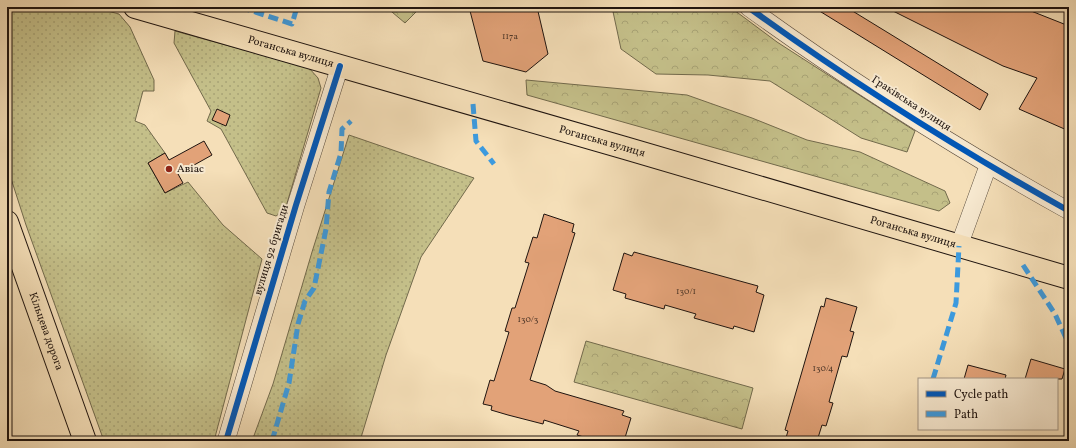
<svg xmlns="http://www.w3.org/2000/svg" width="1076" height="448" font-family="Vollkorn,serif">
  <defs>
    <pattern id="grass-dots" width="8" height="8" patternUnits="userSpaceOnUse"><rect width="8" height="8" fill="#c4bf89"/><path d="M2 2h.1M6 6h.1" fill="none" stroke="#a8a375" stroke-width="1.8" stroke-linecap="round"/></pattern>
    <pattern id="forest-crowns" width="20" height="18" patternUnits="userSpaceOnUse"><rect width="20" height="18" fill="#c4bf89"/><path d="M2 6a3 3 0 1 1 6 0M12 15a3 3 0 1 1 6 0" fill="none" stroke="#a8a375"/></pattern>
  </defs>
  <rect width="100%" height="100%" fill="#f5dfb8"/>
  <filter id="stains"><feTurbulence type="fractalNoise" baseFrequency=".005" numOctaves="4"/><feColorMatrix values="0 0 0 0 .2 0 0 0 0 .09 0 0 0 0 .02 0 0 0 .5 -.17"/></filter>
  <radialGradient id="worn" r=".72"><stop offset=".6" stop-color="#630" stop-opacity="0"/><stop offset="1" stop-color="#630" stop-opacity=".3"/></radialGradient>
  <path fill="url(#grass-dots)" stroke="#726a4c" d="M 7,7 L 92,7 L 119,14 L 130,27 L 144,58 L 154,80 L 154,91 L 143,91 L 135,121 L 145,125 L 165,153 L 148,163 L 165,193 L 188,182 L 223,225 L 262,259 L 214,441 L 104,441 L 26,225 L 7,166 Z
    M 175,31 L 309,68 L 318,78 L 321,88 L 285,210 L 276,216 L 267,213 L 221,129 L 207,121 L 211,111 L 174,43 Z
    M 349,135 L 474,178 L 421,257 L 386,355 L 360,441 L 252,441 L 273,384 L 312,252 Z"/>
  <path fill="url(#forest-crowns)" stroke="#726a4c" d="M 386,7 L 421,7 L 405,23 Z
    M 612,7 L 730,7 L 777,42 L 915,131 L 907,152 L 861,138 L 770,81 L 708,75 L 656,74 L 621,49 Z
    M 526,80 L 687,95 L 752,118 L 807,140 L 860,152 L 945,191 L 950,203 L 939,211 L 527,95 Z
    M 586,341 L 753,388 L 742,429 L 574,382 Z"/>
  <path fill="#e2a278" stroke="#1f140f" d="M 469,7 L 537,7 L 548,54 L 526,72 L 483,61 Z
    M 813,7 L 846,7 L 988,94 L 980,110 Z
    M 885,7 L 1021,7 L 1069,26 L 1069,131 L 1019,109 L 1037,78 L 1003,66 Z
    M 217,109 L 230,115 L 226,126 L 212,120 Z
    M 204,141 L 212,155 L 178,174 L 183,183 L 165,193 L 148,163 L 165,153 L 169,160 Z
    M 544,214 L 574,224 L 572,232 L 575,233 L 530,380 L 546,385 L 555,391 L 624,411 L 622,415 L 631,418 L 624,441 L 612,441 L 599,437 L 597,441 L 577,435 L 579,431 L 544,420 L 543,424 L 508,415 L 491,410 L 492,406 L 483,404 L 490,380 L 494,381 L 509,332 L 505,331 L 512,308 L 515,308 L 529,263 L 525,262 L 533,237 L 537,238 Z
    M 634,252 L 758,286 L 756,292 L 764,295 L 754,332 L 734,326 L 733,329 L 694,318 L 696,314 L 665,305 L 664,309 L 625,298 L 626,294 L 613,290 L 624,253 L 632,256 Z
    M 826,298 L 857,307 L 850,331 L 854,332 L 847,357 L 842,356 L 829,402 L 833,403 L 826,426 L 822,425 L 817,441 L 785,441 L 788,431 L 785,430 L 821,306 L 824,307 Z
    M 1031,359 L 1065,369 L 1062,379 L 1025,379 Z
    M 968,365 L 1006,375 L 1005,379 L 964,379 Z"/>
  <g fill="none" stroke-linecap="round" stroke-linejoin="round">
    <defs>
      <path id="minor" d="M 748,7 C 850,81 958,149 1069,211
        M 959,246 L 988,166
        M 226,441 L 296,205 L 340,66"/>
      <g id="major">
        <path id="s1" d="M 135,7 L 625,148 L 1069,278"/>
      </g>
      <g id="highway">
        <path id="s2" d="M 7,222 L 85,441"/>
      </g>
    </defs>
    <use href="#minor" stroke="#544739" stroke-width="18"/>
    <use href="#major" stroke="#1f140f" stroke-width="24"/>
    <use href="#highway" stroke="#1f140f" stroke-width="24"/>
    <use href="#minor" stroke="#f8ead1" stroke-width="17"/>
    <use href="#major" stroke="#f5dfb8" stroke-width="22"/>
    <use href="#highway" stroke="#f5dfb8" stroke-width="22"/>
    <path stroke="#3c9ade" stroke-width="5" stroke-dasharray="10 5" stroke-linecap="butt" d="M 240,7 L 292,24 L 297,7
      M 473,104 L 476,141 L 494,164
      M 1023,265 L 1055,314 L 1066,338 L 1069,370
      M 933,379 L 956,303 L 959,246
      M 272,441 L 289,383 L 298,324 L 305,301 L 314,288 L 326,229 L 329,192 L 341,153 L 342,129 L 351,121"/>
    <defs>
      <path id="cycleway" d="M 748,7 C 850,81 958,149 1069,211
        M 226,441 L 296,205 L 340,66"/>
    </defs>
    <use href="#cycleway" stroke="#f8ead1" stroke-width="8"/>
    <use href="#cycleway" stroke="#0057b8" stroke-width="6"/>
  </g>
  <circle fill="#8f2418" stroke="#f8ead1" stroke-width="1.5" cx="169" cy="169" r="4"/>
  <g text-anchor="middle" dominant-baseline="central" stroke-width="4" stroke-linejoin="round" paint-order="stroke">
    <g font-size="9" fill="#503829">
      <text x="510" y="36">117а</text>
      <text x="686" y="291">130/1</text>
      <text x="528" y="319">130/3</text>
      <text x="823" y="368">130/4</text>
    </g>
    <g font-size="11" fill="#1f140f" stroke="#f8ead1">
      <text stroke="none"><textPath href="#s1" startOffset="162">Роганська вулиця</textPath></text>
      <text transform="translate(911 104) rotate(33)">Граківська вулиця</text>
      <text stroke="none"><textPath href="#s1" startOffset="486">Роганська вулиця</textPath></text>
      <text stroke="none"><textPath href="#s1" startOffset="810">Роганська вулиця</textPath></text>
      <text transform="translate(272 250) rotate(-73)">вулиця 92 бригади</text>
      <text stroke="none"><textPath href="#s2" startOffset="116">Кільцева дорога</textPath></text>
    </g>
    <g font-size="11" fill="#1f140f" stroke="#f8ead1" text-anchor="start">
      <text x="177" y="169">Авіас</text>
    </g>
  </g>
  <rect width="1076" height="448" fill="none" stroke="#f5dfb8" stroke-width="24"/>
  <rect x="8" y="8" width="1060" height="432" fill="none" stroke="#1f140f" stroke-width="2"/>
  <rect x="12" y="12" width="1052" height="424" fill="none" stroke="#1f140f"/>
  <rect x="918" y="378" width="140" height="52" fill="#f8ead1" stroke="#a19483"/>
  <rect x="926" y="391" width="20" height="6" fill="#0057b8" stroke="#a19483"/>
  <text x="954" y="398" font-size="12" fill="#1f140f">Cycle path</text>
  <rect x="926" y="411" width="20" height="6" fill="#3c9ade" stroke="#a19483"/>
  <text x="954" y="418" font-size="12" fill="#1f140f">Path</text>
  <rect width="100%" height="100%" filter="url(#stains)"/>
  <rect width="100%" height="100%" fill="url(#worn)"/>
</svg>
